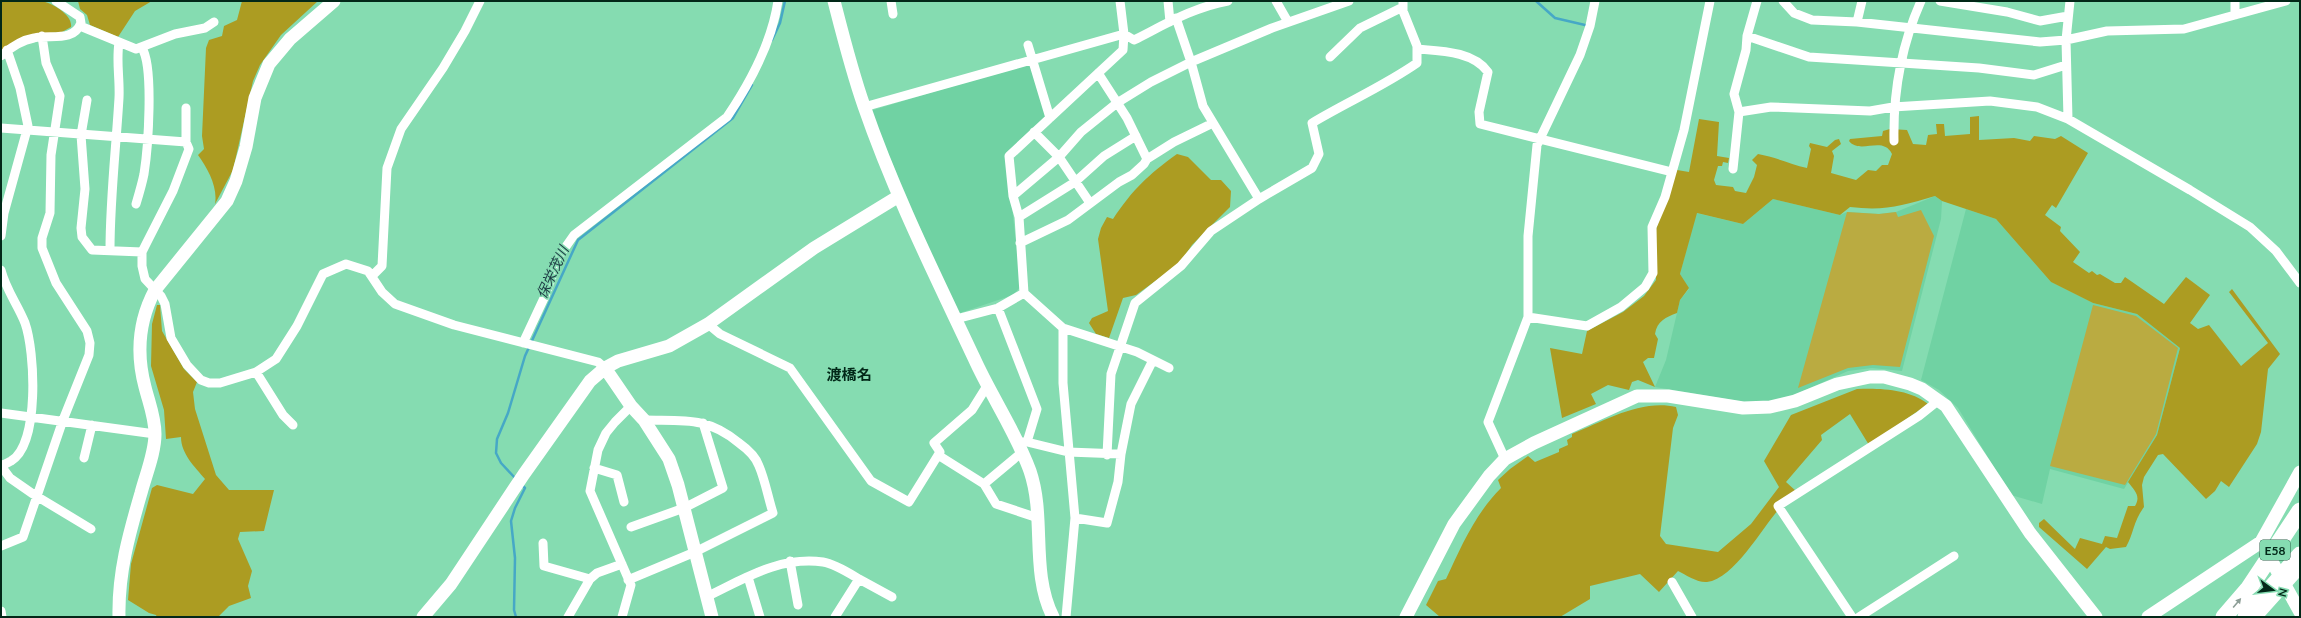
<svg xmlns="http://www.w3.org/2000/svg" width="2301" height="618" font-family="Lato,'Noto Sans JP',sans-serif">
  <rect width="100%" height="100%" fill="#85dcb1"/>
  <path fill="#70d2a3" d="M 1030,63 L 1047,117 L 1006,155 L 1021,286 L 1013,295 L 957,314 L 870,111 Z
    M 1935,196 L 1942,201 L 1941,219 L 1902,371 L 1872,368 L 1848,371 L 1792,396 L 1769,402 L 1745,402 L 1655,387 L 1666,360 L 1680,300 L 1689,289 L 1680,274 L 1696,213 L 1743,224 L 1773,199 L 1840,215 L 1847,212 L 1879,214 L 1896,212 Z
    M 1966,209 L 1996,219 L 2051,282 L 2093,303 L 2137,314 L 2180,348 L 2157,435 L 2124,489 L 2050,469 L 2042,504 L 2011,495 L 1958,408 L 1939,390 L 1921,380 Z"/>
  <path fill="#baab41" d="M 1921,210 L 1934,236 L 1900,367 L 1873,365 L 1848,368 L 1798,388 L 1847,212 L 1879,214 L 1896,212 L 1898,217 Z
    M 2093,305 L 2136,316 L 2178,348 L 2156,434 L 2125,485 L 2050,466 Z"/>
  <path fill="#ac9c22" d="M 1,1 C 14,1 30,0 42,1 C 52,3 73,15 71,27 L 62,32 L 30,35 L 1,51 Z
    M 78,1 L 152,1 L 135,11 L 118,37 L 90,25 L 87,15 L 80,9 Z
    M 242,1 L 318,1 L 281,35 L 260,65 L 253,81 L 233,170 L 215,204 C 218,187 208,169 198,155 L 204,149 L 202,136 L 206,48 L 209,40 L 222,36 L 224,26 L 237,20 Z
    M 1979,116 L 1979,140 L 2014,138 L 2030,141 L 2034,136 L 2055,139 L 2061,136 L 2088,153 L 2056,208 L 2052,205 L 2045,215 L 2061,227 L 2060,231 L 2080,252 L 2073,262 L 2089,273 L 2092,271 L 2097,275 L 2100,274 L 2115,283 L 2121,283 L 2125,277 L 2164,304 L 2186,277 L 2210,295 L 2190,323 L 2198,329 L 2209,325 L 2241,366 L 2268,343 L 2229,292 L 2232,289 L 2280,354 L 2268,369 L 2261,432 L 2257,444 L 2229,487 L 2221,481 L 2215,491 L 2206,499 L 2163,454 L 2158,455 L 2144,477 L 2142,485 L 2144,507 C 2133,522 2134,533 2126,547 L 2110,549 L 2106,547 L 2087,569 L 2039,527 L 2039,523 L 2044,519 L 2075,549 L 2080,538 L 2102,544 L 2105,536 L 2117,538 L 2128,506 L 2135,506 C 2141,496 2135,491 2128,482 L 2157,435 L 2180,348 L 2137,314 L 2093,303 L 2051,282 L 1996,219 L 1942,201 L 1935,196 C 1901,206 1885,211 1850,207 L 1840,215 L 1773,199 L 1743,224 L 1697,213 L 1680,274 L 1689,288 L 1680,300 L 1677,313 C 1666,317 1657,321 1655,334 L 1658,339 L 1654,358 L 1648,358 L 1643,362 L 1655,387 L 1638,380 L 1632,382 L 1629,390 L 1608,385 L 1591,394 L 1596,404 L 1562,418 L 1550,348 L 1582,354 L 1587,331 L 1623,312 L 1644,296 L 1656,280 L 1656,229 L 1677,170 L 1689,172 L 1699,119 L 1719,122 L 1717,156 L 1729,158 L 1728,163 L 1723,162 L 1722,166 L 1718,166 L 1714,180 L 1716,185 L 1733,187 L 1735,191 L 1746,193 L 1754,177 L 1757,165 L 1752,160 L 1758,154 C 1775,157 1790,164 1807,168 L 1811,149 L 1809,146 L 1810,143 L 1827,147 L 1835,140 L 1839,139 L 1841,144 L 1832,151 L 1834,156 L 1831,173 L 1856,180 L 1868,170 L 1876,171 L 1882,165 L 1888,165 L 1892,154 C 1883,135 1860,155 1849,141 L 1850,139 L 1882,136 L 1883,131 L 1890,129 L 1907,130 L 1913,144 L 1926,145 L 1928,135 L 1937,134 L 1936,124 L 1944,124 L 1945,136 L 1970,134 L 1970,117 Z
    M 1177,154 L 1188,157 L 1211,180 L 1221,180 L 1231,191 L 1230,207 L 1192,245 L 1179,264 L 1136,295 L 1123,298 L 1109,338 L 1096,334 L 1089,323 L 1092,318 L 1108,311 L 1098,239 L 1101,228 L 1107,217 L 1113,219 C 1133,189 1148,175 1177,154 Z
    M 157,305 L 160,305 L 162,331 L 184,369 L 197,382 L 193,392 L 195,409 L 216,475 L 229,490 L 274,490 L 264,531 L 240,532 L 238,539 L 252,571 L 248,586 L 251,598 L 229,606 L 218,617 L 157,617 L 156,615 L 149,613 L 128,600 L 131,564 L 152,488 L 157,485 L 193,494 L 205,479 C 195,467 181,454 181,437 L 166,439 L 164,410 L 151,366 L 152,324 Z
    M 1857,389 C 1880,388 1909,389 1928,404 L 1869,445 L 1850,414 L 1821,435 L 1822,440 L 1786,482 L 1797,492 C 1791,497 1784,503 1779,509 C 1762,528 1734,579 1707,582 C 1698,583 1686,575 1678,571 L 1659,592 L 1640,574 L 1590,586 L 1590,599 L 1560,617 L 1440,617 L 1426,605 L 1438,581 L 1446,579 C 1461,547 1475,514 1501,488 L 1498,480 L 1510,469 L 1528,456 L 1535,462 L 1559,452 L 1559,449 L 1568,445 L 1567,440 L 1572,437 L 1572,434 C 1604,421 1641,399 1676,407 L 1678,415 L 1673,428 L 1660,536 L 1666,544 L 1718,552 L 1751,524 L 1779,487 L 1764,461 L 1791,415 Z"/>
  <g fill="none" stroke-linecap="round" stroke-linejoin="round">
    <path stroke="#46a8c6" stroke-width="2.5" d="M 1536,1 L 1555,18 L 1585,25
      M 772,40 L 780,23 L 785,1
      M 516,479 L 501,463 L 496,453 L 497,439 L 508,413 L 525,356 L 578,240 L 733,118 L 752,85
      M 516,617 L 514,610 L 515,558 L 511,521 L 515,508 L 525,488 L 522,485"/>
    <path stroke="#fff" stroke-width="9" d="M 891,1 L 893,14
      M 1120,1 L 1124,34 L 1123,50 L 1009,156 L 1013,196 L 1019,217 L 1024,293 L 1063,328 L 1137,352 L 1169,368
      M 1168,1 L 1170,22
      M 1276,1 L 1288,22
      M 1757,1 L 1747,36 L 1746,50 L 1734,94 L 1739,112 L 1771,107 L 1870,111 L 1893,107 L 1990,101 L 2037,107 L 2068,119 L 2190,190 L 2250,227 L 2276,251 L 2300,283
      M 1783,1 L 1794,13 L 1812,20 L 1857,22 L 2040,42 L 2066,40 L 2107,31 L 2184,29 L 2286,1
      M 1940,1 L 2007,12 L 2040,21 L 2068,16
      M 2235,1 L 2235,15
      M 1176,18 L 1191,62 L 1203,106 L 1259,199 L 1312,168 L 1319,154 L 1312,123 C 1347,102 1384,86 1417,63 L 1417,46 L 1403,11 L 1403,1
      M 1857,22 L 1862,1
      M 80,26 L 136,49 L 175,34 L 205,28 L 214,22
      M 1747,36 L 1809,57 L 1979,68 L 2034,75 L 2066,65
      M 1028,45 L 1050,118
      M 1417,49 C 1440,51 1473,51 1488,72 L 1479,112 L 1480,124 L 1672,172
      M 1,56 C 10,48 22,40 34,38 C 50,34 73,43 81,23 L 80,17 L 56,1
      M 1330,57 L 1360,28 L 1403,7
      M 1098,73 L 1127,118 L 1147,159 L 1174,142 L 1213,123
      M 87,100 L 81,135 L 85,189 L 81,228 L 82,237 L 92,250 L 142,252
      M 864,107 L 1124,34 L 1134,40 C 1164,25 1194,7 1228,1
      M 2068,119 L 2066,40 L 2070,1
      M 1,128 L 186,142 L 189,149 L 173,191 L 147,242 L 142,252 L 142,266 L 145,279 L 161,296 L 165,304 L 171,338 L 187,365 L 201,380 L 209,383 L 220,383 L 256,372 L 276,359 L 297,326 L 323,274 L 346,264 L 368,271 L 382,292 L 395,304 L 454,325 L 598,362 L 605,368
      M 1034,132 L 1059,157 L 1090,203
      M 1894,141 C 1893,92 1901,46 1921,1
      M 186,142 L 186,108
      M 1733,169 L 1739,112
      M 1013,196 L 1059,157 L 1081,132 L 1117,103 L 1151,82 L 1191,62 L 1272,28 L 1349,1
      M 136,204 C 139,194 142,184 144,174 C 148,149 154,67 142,48
      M 1019,217 L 1075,182 L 1104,156 L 1136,136
      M 1,236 L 4,213 L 28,126 L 20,88 L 7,50
      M 1020,243 L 1068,220 L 1119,182 L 1132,175 L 1144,164 L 1147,159
      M 110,250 C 110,199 116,148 119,98 C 120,79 116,61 119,43
      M 1,270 C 6,290 18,305 25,323 C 35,351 40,444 11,461 C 7,463 4,465 1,465
      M 372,276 L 382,266 L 387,168 L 401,129 L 443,68 L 465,31 L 480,1
      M 998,308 L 1037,409 L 1027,442 L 1023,442
      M 1528,317 L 1587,326 L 1621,307 L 1645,287 L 1653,273 L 1652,227 L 1665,197 L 1684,130 L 1710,1
      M 956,319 L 998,308 L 1024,293
      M 708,324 L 720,334 L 790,368 L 871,481 L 909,502 L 940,452 L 934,443 L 972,410 L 987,386
      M 1063,328 L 1063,383 L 1075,518 L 1066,617
      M 523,343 L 545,296 L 560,255 L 574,235 L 727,117 C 750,83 772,42 778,1
      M 256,372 L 283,415 L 293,425
      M 1,413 L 155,434
      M 1027,442 L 1068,452 L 1121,454 L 1118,482 L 1107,523 L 1075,518
      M 1121,454 L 1131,404 L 1153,360
      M 938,455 L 984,484 L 996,504 L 1038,518
      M 1107,455 L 1111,374 L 1135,303 L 1181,266 L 1211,231 L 1259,199
      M 84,458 L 92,425
      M 1505,459 L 1488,422 L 1528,317 L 1528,236 L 1537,145 L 1580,55 L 1590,26 L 1595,1
      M 1,466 L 10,478 L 33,494 L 91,529
      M 594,468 L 617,475 L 624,502
      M 984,484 L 1021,453
      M 631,527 L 684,508 L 723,488 L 703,423
      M 543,543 L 544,566 L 590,579
      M 1,546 L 23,537 L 63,420 L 89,355 L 90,343 L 87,331 L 56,283 L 42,248 L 42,238 L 50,213 L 51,155 L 60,96 L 46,63 L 42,36
      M 790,561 L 798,605
      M 748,577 L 760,617
      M 859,579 L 892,597
      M 628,580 L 695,552 L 773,513 C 768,497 765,480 759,466 C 756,457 746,448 739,443 C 707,416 683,421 644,420
      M 1672,582 L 1692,617
      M 706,597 C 744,579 779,556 823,562 C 835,564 849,573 859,579 L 835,617
      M 1,611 L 2,617
      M 568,617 L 590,579 L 597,573 L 622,564
      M 622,617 L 631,585 L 590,491 L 598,450 L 606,433 L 615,422 L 631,406
      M 1852,617 L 1778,506 L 1919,416 L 1939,400
      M 1859,617 L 1954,556
      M 2258,617 L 2300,570"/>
    <path stroke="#fff" stroke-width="13" d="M 834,1 C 843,36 852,72 864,106 C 894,193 935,275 974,358 C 991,396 1016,432 1030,471 C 1046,518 1030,571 1053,617
      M 605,368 L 631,406 L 644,420 L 669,459 L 678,485 L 712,617
      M 2266,551 L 2300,612
      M 119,617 C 118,573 129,534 141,493 C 146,474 155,453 155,434 C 155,417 149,403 145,387 C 136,353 139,320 155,290 L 227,201 L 236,181 L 246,147 L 255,98 L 269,64 L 290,39 L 334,1
      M 423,617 L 451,584 L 524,474 L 590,381 L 605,368 L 618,361 L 669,346 L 708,324 L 814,248 L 899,196
      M 1406,617 L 1454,524 L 1489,476 L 1505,459 L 1534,443 L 1637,396 L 1668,396 L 1743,408 L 1770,407 L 1795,401 L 1837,384 L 1870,377 L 1884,377 L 1910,384 L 1922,389 L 1946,406 L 2030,533 L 2096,617
      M 2148,617 L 2261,542 L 2300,472"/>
    <path stroke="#fff" stroke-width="17" d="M 2224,617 L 2249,588 L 2300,511
      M 2246,617 L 2300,555"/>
  </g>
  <defs><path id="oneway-solid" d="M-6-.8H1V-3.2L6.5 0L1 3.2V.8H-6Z"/></defs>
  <use fill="#8d9e97" href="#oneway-solid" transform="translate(2237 603) rotate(-50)"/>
  <g text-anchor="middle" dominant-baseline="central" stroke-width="3" stroke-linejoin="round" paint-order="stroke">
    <rect fill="#85dcb1" stroke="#295e46" stroke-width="1" x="2260" y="540" width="30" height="20" rx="3"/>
    <g font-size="12" font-weight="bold" fill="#022818">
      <text x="2275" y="550">E58</text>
    </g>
    <g font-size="14" font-style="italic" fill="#1d3b44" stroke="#85dcb1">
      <text transform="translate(552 272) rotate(-65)">保栄茂川</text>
    </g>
    <g font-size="15" font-weight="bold" fill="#022818" stroke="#85dcb1">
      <text x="849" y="374">渡橋名</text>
    </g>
  </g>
  <rect width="2301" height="618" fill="none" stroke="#022818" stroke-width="4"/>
  <g transform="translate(2273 590) rotate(105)" stroke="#85dcb1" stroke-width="3" paint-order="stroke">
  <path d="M0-3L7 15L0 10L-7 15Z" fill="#022818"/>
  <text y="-6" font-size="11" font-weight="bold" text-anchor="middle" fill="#022818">N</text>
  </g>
</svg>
